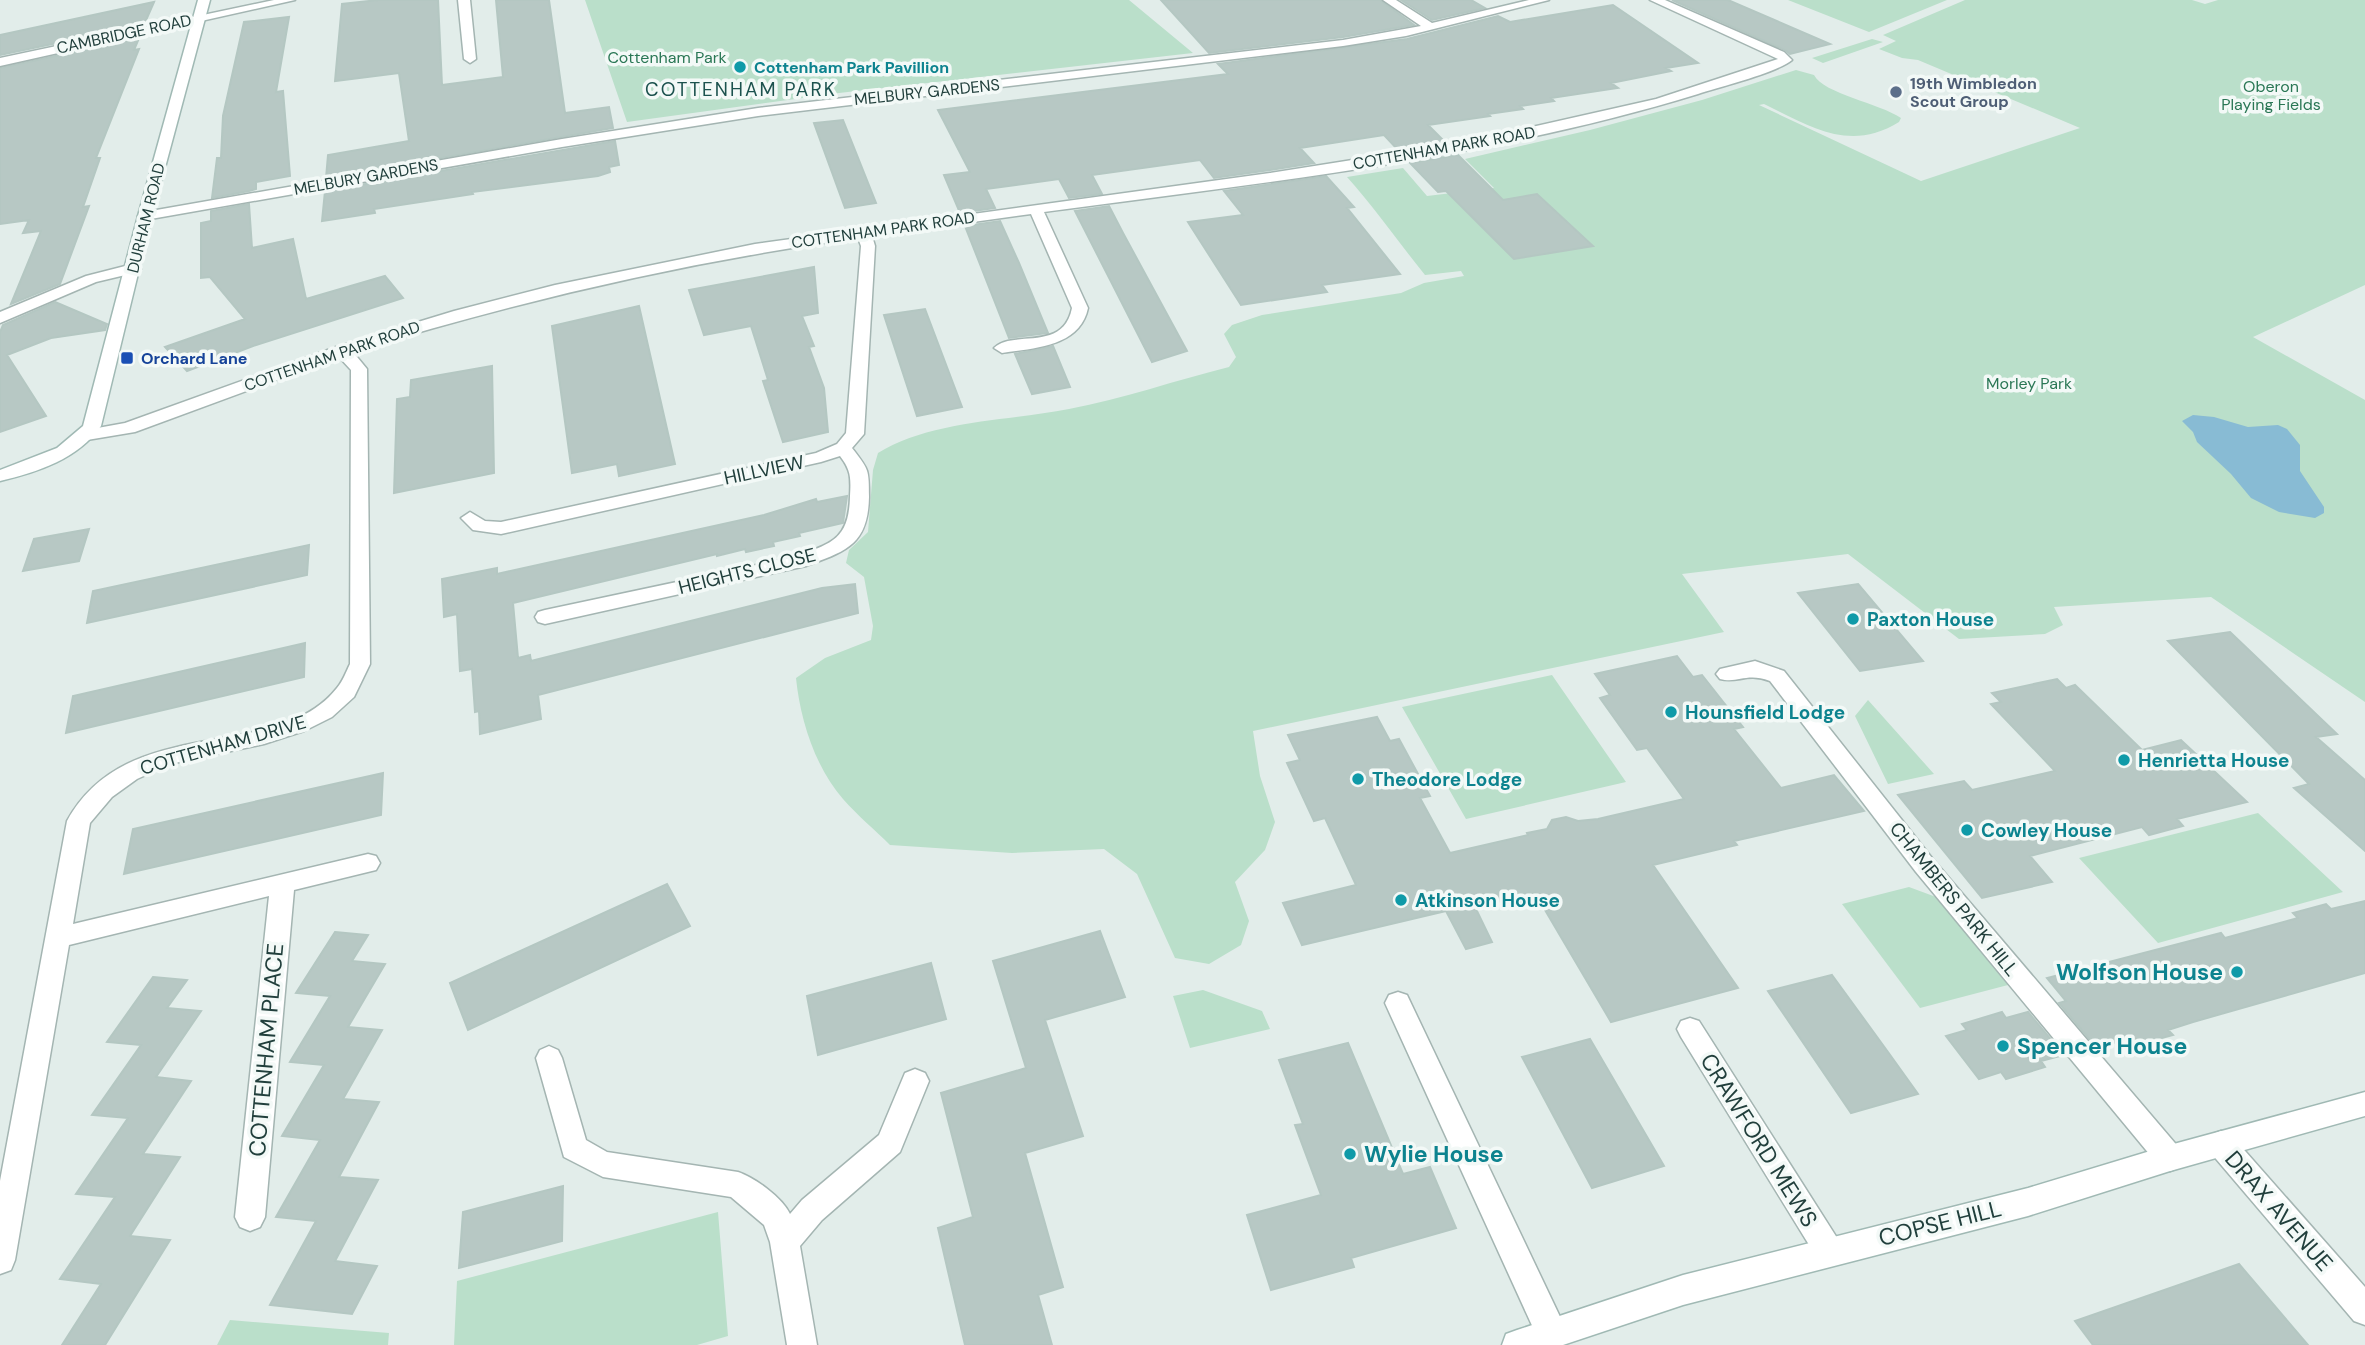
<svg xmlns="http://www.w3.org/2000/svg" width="2365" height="1345" font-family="'DM Sans',sans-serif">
  <rect width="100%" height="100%" fill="#e2edea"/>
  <path fill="#badfca" d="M 585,0 L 1129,0 L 1193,53 L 839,93 L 627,122 Z
    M 1788,0 L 1947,0 L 1869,32 Z
    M 1965,0 L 2192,0 L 2205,4 L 2218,0 L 2365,0 L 2365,285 L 2253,337 L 2365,400 L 2365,702 L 2211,597 L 2054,607 L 2063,625 L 2045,634 L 1959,639 L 1848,554 L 1682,574 L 1724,632 L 1253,731 L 1260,776 L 1275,822 L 1265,850 L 1235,882 L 1249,921 L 1241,945 L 1209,964 L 1175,958 L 1137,874 L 1104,849 L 1012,853 L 890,845 C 875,830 857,815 843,799 C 815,767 800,719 796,678 L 825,658 L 871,640 L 873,626 L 864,577 L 846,563 L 849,550 L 868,532 L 873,470 L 878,453 C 931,420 1009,421 1069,409 C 1123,399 1176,380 1229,367 L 1236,357 L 1224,334 L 1232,325 L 1262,315 L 1401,293 L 1424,283 L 1464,276 L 1461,271 L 1425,275 C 1399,243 1375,208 1347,177 L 1403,168 L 1427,196 L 1494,188 L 1465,159 L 1590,130 L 1702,100 L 1796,70 L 1814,75 C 1824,94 1879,103 1901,118 L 1899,122 C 1849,153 1810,126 1764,104 L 1759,105 L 1921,181 L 2080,128 L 1918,60 L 1902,58 L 1879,49 L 1896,41 L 1883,35 Z
    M 1872,39 L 1883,42 L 1823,63 L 1812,58 Z
    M 1552,675 L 1626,782 L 1466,819 L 1402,707 Z
    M 1868,700 L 1934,774 L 1888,784 L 1855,716 Z
    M 2258,813 L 2343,892 L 2158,943 L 2079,858 Z
    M 1909,887 L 1936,897 L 2008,985 L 1920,1008 L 1842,904 Z
    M 1203,990 L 1262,1011 L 1270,1029 L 1190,1048 L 1173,996 Z
    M 718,1212 L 728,1336 L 697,1345 L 454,1345 L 457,1281 Z
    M 230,1320 L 389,1333 L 388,1345 L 217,1345 Z"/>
  <path fill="#88bbd4" d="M 2193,415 L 2214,417 L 2248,427 L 2278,425 L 2287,429 L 2300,445 L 2300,471 L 2324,507 L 2324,513 L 2315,518 L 2279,512 L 2251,498 L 2231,474 L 2197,442 L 2193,432 L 2182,421 Z"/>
  <path fill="#b7c8c4" stroke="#b4c7c2" stroke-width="2" d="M 378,0 L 438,0 L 442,85 L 503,77 L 496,0 L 549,0 L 565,113 L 609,107 L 613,128 L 326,178 L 328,155 L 409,141 L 399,73 L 335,81 L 342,4 Z
    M 1161,0 L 1380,0 L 1414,25 L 1343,37 L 1209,53 Z
    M 1401,0 L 1471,0 L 1485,8 L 1432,20 Z
    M 1672,0 L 1728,0 L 1830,44 L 1790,54 L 1785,50 Z
    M 154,2 L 144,25 L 0,55 L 0,35 Z
    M 1613,5 L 1698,63 L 1666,68 L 1671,71 L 1611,83 L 1618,88 L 1551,98 L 1554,101 L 1520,106 L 1523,109 L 1488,114 L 1490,116 L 1428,125 L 1446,143 L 1398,150 L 1384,135 L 1300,148 L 1314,163 L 1270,170 L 1214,178 L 1200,160 L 1092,175 L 1102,194 L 1069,198 L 1059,179 L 986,189 L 995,208 L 960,213 L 944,175 L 970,172 L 938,110 L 1228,74 L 1218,64 L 1407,39 L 1498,16 L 1510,22 Z
    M 289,17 L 276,92 L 283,91 L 290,176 L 256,182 L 256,189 L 249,191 L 212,198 L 217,158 L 221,158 L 223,116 L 244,22 Z
    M 139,38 L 134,50 L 139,49 L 96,158 L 100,158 L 83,207 L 89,206 L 60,284 L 11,304 L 41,231 L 23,233 L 29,220 L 0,224 L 0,68 Z
    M 843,120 L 876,203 L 845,208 L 814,123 Z
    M 615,141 L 619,165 L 609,167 L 610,172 L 598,176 L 472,192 L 473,194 L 374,209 L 375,213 L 322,221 L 325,191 Z
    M 1458,155 L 1503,200 L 1537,194 L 1593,246 L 1514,259 L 1446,191 L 1438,192 L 1410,163 Z
    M 1326,176 L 1354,207 L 1347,208 L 1400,274 L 1322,285 L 1327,292 L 1241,305 L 1188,222 L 1243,215 L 1224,191 Z
    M 249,204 L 252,248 L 293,239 L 306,299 L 385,276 L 403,298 L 253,346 L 187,371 L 165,347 L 245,319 L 210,277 L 201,278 L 201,223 L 211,221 L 211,211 Z
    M 1109,206 L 1123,233 L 1187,351 L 1152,362 L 1075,211 Z
    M 1000,221 L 1019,263 L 1048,333 L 1009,338 L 965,226 Z
    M 814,267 L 818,313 L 802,316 L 814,346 L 809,347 L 824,388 L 828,432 L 783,442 L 763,381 L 768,380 L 751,326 L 704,335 L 689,290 Z
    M 55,302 L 107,324 L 105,330 L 51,338 L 7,355 L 46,416 L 0,432 L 0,332 L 3,325 Z
    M 639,306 L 675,464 L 619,476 L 617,464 L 572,473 L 552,326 Z
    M 925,309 L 962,407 L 917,416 L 884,315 Z
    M 1053,346 L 1070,387 L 1032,394 L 1015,354 Z
    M 492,366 L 494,473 L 394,493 L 397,399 L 410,397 L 411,380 Z
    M 847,496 L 843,523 L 799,533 L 800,536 L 773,542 L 774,546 L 746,552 L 745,549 L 717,556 L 717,554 L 513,603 L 518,658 L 530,655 L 531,661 L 822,588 L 855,584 L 858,613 L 538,695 L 541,719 L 480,734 L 479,711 L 475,712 L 472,669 L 460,671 L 457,614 L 444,617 L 442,579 L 497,568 L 497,574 L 764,515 L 816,499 L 817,502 Z
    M 89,529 L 79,561 L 23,571 L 34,539 Z
    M 309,545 L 307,575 L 87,623 L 93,591 Z
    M 1858,584 L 1923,661 L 1860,671 L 1798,593 Z
    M 2230,632 L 2337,734 L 2316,737 L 2365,780 L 2365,851 L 2294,788 L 2309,784 L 2168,641 Z
    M 305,643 L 304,677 L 66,733 L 73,696 Z
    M 1677,656 L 1693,677 L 1702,675 L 1743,727 L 1734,729 L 1781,788 L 1834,775 L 1864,811 L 1734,841 L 1737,845 L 1653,865 L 1738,988 L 1611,1022 L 1535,893 L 1475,907 L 1492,942 L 1466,949 L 1446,911 L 1302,945 L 1283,903 L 1356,885 L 1325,818 L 1314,821 L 1287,763 L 1300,760 L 1288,735 L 1377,717 L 1390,741 L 1399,739 L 1430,796 L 1420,798 L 1450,853 L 1528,835 L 1527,833 L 1547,829 L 1552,820 L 1566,817 L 1578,821 L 1598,819 L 1684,799 L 1647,748 L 1637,750 L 1600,698 L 1610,695 L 1595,674 Z
    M 2057,679 L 2066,688 L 2075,685 L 2142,750 L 2181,740 L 2247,802 L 2177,819 L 2183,826 L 2149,835 L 2142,827 L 2030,856 L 2052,882 L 1982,898 L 1898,795 L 1964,781 L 1972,790 L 2055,771 L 1991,704 L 2001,702 L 1992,693 Z
    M 383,773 L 381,815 L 124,874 L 133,829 Z
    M 667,884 L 690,926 L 468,1030 L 450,983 Z
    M 2365,901 L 2365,973 L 2193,1022 L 2168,1030 L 2173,1035 L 2136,1045 L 2130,1039 L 2096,1047 L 2059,1003 L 2066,1001 L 2047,978 L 2221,933 L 2225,938 L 2298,918 L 2293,913 L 2326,904 L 2331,909 Z
    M 1100,931 L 1125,997 L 1045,1020 L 1083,1136 L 1025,1153 L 1063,1287 L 1038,1295 L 1052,1345 L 965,1345 L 938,1228 L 973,1217 L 941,1093 L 1026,1068 L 993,961 Z
    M 335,932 L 368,935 L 352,961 L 385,964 L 348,1027 L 382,1030 L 343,1099 L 379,1102 L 339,1177 L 378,1180 L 335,1261 L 377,1266 L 352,1314 L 270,1305 L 316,1221 L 276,1217 L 320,1140 L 282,1136 L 324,1065 L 290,1062 L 330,996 L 296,993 Z
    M 931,963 L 946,1019 L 818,1055 L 807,996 Z
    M 1832,975 L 1888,1052 L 1918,1094 L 1851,1113 L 1768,991 Z
    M 153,977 L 187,980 L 167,1008 L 201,1011 L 156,1077 L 191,1081 L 143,1154 L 180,1157 L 130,1236 L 170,1240 L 105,1345 L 62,1345 L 101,1284 L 60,1279 L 115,1197 L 76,1194 L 128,1118 L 92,1115 L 141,1045 L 107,1042 Z
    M 2002,1012 L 2006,1018 L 2028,1012 L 2064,1055 L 2041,1061 L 2045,1067 L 2006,1079 L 2001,1072 L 1979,1079 L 1946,1036 L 1967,1030 L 1962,1024 Z
    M 1590,1039 L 1664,1166 L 1592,1188 L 1522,1057 Z
    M 1348,1043 L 1403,1174 L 1430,1167 L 1456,1228 L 1351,1258 L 1354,1267 L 1271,1290 L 1247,1215 L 1321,1195 L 1295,1125 L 1303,1124 L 1279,1060 Z
    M 563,1186 L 562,1241 L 459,1268 L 463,1212 Z
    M 2239,1264 L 2308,1345 L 2093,1345 L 2075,1321 Z"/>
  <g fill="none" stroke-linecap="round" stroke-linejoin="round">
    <defs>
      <path id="street" d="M 274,0 L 295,0 L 0,66 L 0,58 Z
        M 458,0 L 470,0 L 476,59 L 470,63 L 464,59 Z
        M 1383,0 L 1396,0 L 1432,23 L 1529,0 L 1549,0 L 1406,36 L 1343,46 L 758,116 L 562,147 L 145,220 L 138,216 L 145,212 L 562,139 L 758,108 L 1343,40 L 1421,26 Z
        M 1650,0 L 1665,0 L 1784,52 L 1792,60 C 1776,73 1720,87 1698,94 C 1486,159 1263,183 1044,212 L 1088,308 C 1080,347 1034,348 1002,353 L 994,348 C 1013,329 1063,353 1072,308 L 1031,214 L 872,236 L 875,246 L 864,434 L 852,448 C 869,470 869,469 869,497 C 868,545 846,551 806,566 L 545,624 L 538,622 L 535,617 L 538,612 L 545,610 L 794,557 C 832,543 849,540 850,496 C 851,478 851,470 840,456 L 821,462 L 501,534 L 473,530 L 461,518 L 470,512 L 485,521 L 501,522 L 816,453 L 837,444 L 846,433 L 861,246 L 858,238 C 686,262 518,301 353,352 L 367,369 L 370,664 L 354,697 L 332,717 L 304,731 L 264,744 L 170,764 L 137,779 L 112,797 L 90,823 L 73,924 L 368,854 L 376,856 L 380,863 L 376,870 L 294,890 L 265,1217 L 260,1227 L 250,1231 L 240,1227 L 235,1217 L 269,896 L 69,945 L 15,1260 L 11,1270 L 0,1274 L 0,1181 L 67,821 C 128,710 276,765 337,688 C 343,681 346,672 350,664 L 351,370 L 339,357 L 135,432 L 87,440 L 81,439 L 78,435 L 81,431 L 125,423 L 336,347 L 454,311 L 555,285 L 755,244 L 1270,173 L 1466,142 L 1656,99 L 1778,59 Z
        M 133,264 L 138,266 L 141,269 L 138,272 L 96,282 L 0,323 L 0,312 L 86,276 Z
        M 1755,661 L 1784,671 L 1932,858 L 2180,1149 L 2184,1158 L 2180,1167 L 2170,1171 L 2160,1167 L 1916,872 L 1770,681 C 1746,672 1738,684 1720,679 L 1716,674 L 1720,669 Z
        M 1398,992 L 1407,995 L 1562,1321 L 1566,1332 L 1562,1343 L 1557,1345 L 1540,1343 L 1385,1003 L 1389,995 Z
        M 1690,1018 L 1699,1021 L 1839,1241 L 1844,1251 L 1839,1261 L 1829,1265 L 1819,1261 L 1681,1037 L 1677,1029 L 1681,1021 Z
        M 549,1046 L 558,1050 L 562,1058 L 586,1140 L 607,1152 L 738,1172 C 755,1178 782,1197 790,1214 L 802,1200 L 879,1135 L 905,1073 L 915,1069 L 925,1073 L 929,1081 L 900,1152 L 822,1220 L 800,1246 L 817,1345 L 787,1345 L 770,1242 L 764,1225 L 731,1197 L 603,1177 L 564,1157 L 536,1058 L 540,1050 Z
        M 2221,1131 L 2231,1135 L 2365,1287 L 2365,1325 L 2354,1321 L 2211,1153 L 2207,1144 L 2211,1135 Z"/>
      <path id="secondary" d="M 198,0 L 210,0 L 152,216 L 101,426 C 78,459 38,472 0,481 L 0,470 L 57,448 L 83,426 L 138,216 Z
        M 2365,1092 L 2365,1116 L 2170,1171 L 2028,1216 L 1683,1305 L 1563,1345 L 1502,1345 L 1506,1334 L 1517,1330 L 1683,1275 L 2028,1188 L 2170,1145 Z"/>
    </defs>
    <use href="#street" stroke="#a4b5b2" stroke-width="3"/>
    <use href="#secondary" stroke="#a0b9b4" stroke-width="3"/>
    <use href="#street" fill="#fff" fill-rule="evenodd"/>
    <use href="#secondary" fill="#fff" fill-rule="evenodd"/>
  </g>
  <g fill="#0f9aa8" stroke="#f3f9f7" stroke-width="2.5">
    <circle cx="740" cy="67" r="7"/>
    <circle cx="1853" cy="619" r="7"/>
    <circle cx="1671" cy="712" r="7"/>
    <circle cx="2124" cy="760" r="7"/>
    <circle cx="1358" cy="779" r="7"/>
    <circle cx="1967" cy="830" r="7"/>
    <circle cx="1401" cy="900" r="7"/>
    <circle cx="2237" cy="972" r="7"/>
    <circle cx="2003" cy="1046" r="7"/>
    <circle cx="1350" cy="1154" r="7"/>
  </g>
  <circle fill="#5c6f8a" stroke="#f3f9f7" stroke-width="2.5" cx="1896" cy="92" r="7"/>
  <rect fill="#1a4fb4" stroke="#f3f9f7" stroke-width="2.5" x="120" y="351" width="14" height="14" rx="3.5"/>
  <g text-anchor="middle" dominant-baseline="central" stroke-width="7" stroke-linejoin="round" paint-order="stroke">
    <g font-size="16" fill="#213f3c" stroke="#f3f9f7">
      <text transform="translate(124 34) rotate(-12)">CAMBRIDGE ROAD</text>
      <text transform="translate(927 92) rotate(-6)">MELBURY GARDENS</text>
      <text transform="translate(1444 148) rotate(-10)">COTTENHAM PARK ROAD</text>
      <text transform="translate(366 177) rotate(-10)">MELBURY GARDENS</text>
      <text transform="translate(146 218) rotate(-76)">DURHAM ROAD</text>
      <text transform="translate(883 230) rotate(-8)">COTTENHAM PARK ROAD</text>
      <text transform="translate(332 356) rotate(-19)">COTTENHAM PARK ROAD</text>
    </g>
    <g font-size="16" fill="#2a7755" stroke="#f3f9f7">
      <text x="667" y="57">Cottenham Park</text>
      <text x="2271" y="86">Oberon<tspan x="2271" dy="18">Playing Fields</tspan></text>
      <text x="2029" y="383">Morley Park</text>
    </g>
    <g font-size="16" font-weight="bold" fill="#0d838f" stroke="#f3f9f7" text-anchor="start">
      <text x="754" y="67">Cottenham Park Pavillion</text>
    </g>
    <g font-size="16" font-weight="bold" fill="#4e5e75" stroke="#f3f9f7" text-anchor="start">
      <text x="1910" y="83">19th Wimbledon<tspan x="1910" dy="18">Scout Group</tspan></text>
    </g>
    <g font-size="16" font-weight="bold" fill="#164399" stroke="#f3f9f7" text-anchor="start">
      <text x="141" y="358">Orchard Lane</text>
    </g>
    <g font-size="19" letter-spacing="2" fill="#1c524e" stroke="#f3f9f7">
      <text x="741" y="89">COTTENHAM PARK</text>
    </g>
    <g font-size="19" fill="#213f3c" stroke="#f3f9f7">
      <text transform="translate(764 470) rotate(-12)">HILLVIEW</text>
      <text transform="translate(747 571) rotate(-14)">HEIGHTS CLOSE</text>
      <text transform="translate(223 745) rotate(-16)">COTTENHAM DRIVE</text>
      <text transform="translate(1954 899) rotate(51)">CHAMBERS PARK HILL</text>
    </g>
    <g font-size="19" font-weight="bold" fill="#0d838f" stroke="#f3f9f7" text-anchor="start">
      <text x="1867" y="619">Paxton House</text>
      <text x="1685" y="712">Hounsfield Lodge</text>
      <text x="2138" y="760">Henrietta House</text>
      <text x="1372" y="779">Theodore Lodge</text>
      <text x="1981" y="830">Cowley House</text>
      <text x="1415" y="900">Atkinson House</text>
    </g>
    <g font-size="23" font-weight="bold" fill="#0d838f" stroke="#f3f9f7" text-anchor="start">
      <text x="2223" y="972" text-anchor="end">Wolfson House</text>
      <text x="2017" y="1046">Spencer House</text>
      <text x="1364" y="1154">Wylie House</text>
    </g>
    <g font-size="23" fill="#213f3c" stroke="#f3f9f7">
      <text transform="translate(266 1050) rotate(-85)">COTTENHAM PLACE</text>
      <text transform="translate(1759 1140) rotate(58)">CRAWFORD MEWS</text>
      <text transform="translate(2279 1211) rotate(49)">DRAX AVENUE</text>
      <text transform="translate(1940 1223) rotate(-14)">COPSE HILL</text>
    </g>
  </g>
</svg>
